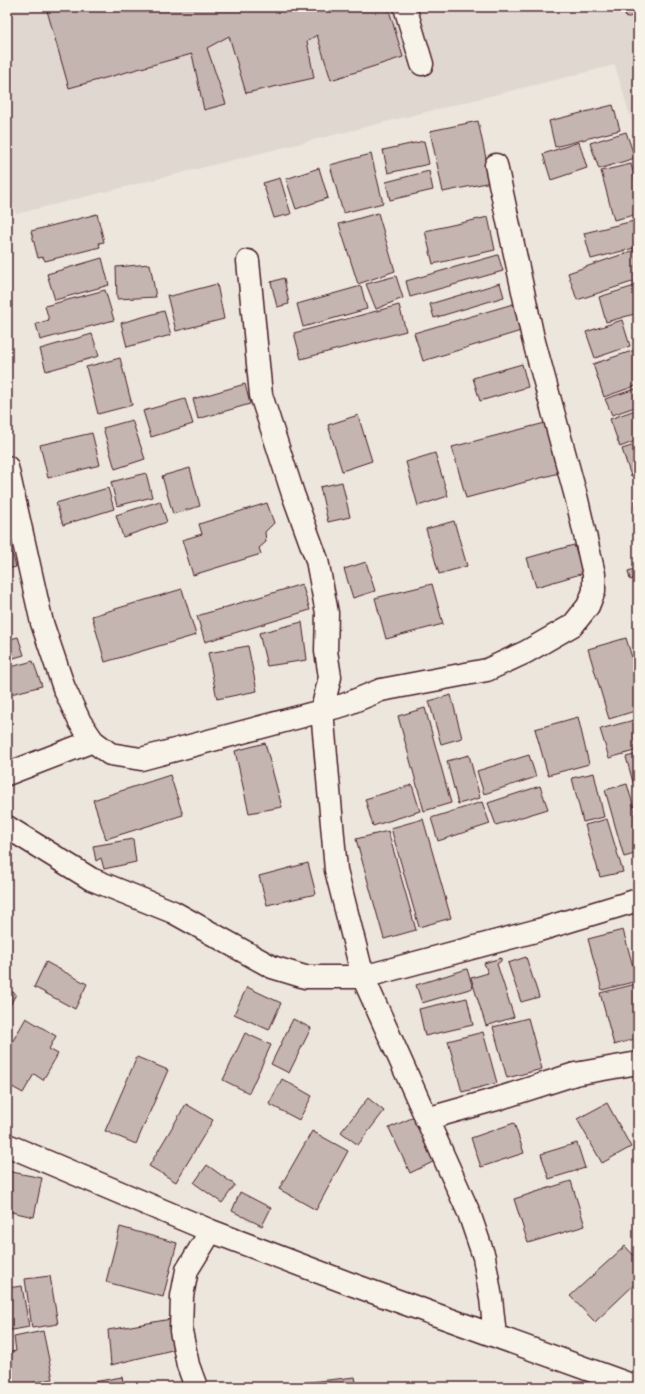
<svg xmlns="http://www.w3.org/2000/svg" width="645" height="1394" font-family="Delius,sans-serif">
  <rect width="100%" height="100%" fill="#ece6dd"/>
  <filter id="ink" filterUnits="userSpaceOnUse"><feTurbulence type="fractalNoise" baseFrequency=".025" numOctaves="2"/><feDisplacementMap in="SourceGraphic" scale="8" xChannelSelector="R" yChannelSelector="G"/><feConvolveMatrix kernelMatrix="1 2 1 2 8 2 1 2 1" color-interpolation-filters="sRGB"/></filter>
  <g filter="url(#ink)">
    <path fill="#e0d7d0" d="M 7,7 L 638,7 L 638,143 L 615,65 L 16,214 L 7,181 Z"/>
    <path fill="#c4b5b0" stroke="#4a1f2b" d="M 46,7 L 388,7 L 403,57 L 331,80 L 317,35 L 307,41 L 314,78 L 246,93 L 229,36 L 207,48 L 226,104 L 204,110 L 192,54 L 69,88 Z
      M 623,7 L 638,7 L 638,14 L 626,18 Z
      M 613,105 L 620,130 L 555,147 L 549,121 Z
      M 478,121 L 491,182 L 443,192 L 430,131 Z
      M 626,132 L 635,158 L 599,169 L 590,143 Z
      M 424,141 L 429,164 L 388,173 L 383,150 Z
      M 579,142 L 587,168 L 551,180 L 543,154 Z
      M 371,154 L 383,203 L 343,213 L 330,165 Z
      M 631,164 L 638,190 L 638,214 L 614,220 L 601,171 Z
      M 319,168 L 328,198 L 296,209 L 286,179 Z
      M 429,171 L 433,190 L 390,200 L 386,182 Z
      M 280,178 L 291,214 L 274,218 L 263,183 Z
      M 378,213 L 395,271 L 358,284 L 339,224 Z
      M 97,214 L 104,242 L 99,243 L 100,247 L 45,261 L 43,257 L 38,258 L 31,231 Z
      M 488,217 L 495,250 L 433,264 L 425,231 Z
      M 638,220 L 638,247 L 591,259 L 584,233 Z
      M 638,249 L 638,280 L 577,300 L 568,273 Z
      M 498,255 L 503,271 L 410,297 L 406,281 Z
      M 102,258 L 109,285 L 55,300 L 47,274 Z
      M 150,264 L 156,297 L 117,299 L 116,267 Z
      M 396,276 L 403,298 L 376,309 L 366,284 Z
      M 284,278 L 289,304 L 277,307 L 271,282 Z
      M 500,283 L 504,297 L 434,318 L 430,304 Z
      M 217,284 L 224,319 L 176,331 L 167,295 L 171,296 Z
      M 638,285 L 638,313 L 606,322 L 599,297 Z
      M 361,286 L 367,309 L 303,327 L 297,304 Z
      M 105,290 L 114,320 L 40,340 L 36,324 L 49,320 L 45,306 Z
      M 513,304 L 521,331 L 423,361 L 414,333 Z
      M 399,305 L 406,331 L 301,359 L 294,333 Z
      M 164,311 L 171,335 L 127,347 L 121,323 Z
      M 622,320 L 630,346 L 595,358 L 586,332 Z
      M 92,334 L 99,356 L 46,371 L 40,349 Z
      M 638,349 L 638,385 L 604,397 L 593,364 Z
      M 120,358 L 132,405 L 98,414 L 86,367 Z
      M 522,364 L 528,387 L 480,401 L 473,378 Z
      M 245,384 L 250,404 L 198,419 L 193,399 Z
      M 638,388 L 638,406 L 612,415 L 605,399 Z
      M 185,399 L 193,424 L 151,437 L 143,411 Z
      M 638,409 L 638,440 L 620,447 L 610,419 Z
      M 358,415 L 372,461 L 342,471 L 328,425 Z
      M 132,420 L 145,459 L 115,469 L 103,428 Z
      M 545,423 L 559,473 L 466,498 L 452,447 Z
      M 92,433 L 100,465 L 48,478 L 40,445 Z
      M 638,444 L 638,474 L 631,476 L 622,449 Z
      M 435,453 L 448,496 L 418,506 L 406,462 Z
      M 190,468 L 200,506 L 173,514 L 162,476 Z
      M 146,473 L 152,497 L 117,506 L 111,482 Z
      M 342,482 L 350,517 L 328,522 L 320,487 Z
      M 108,488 L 114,509 L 63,525 L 56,503 Z
      M 638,500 L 638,513 L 634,501 Z
      M 160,501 L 167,522 L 123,537 L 116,515 Z
      M 267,503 L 274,523 L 265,532 L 266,542 L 259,548 L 261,554 L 193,575 L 182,540 L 202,534 L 199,524 Z
      M 454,521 L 467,566 L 439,574 L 426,529 Z
      M 7,535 L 16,567 L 7,569 Z
      M 574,545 L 584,573 L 536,587 L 527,558 Z
      M 366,562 L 375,591 L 353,598 L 344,569 Z
      M 638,568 L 638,577 L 630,580 L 628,571 Z
      M 302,584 L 310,610 L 205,642 L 197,616 Z
      M 432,584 L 443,624 L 386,639 L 375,598 Z
      M 182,589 L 196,635 L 105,662 L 92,616 Z
      M 302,622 L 307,660 L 267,666 L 259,633 Z
      M 18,637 L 24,655 L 7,660 L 7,640 Z
      M 626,638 L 638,677 L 638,710 L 609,719 L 588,649 Z
      M 248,646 L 257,691 L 217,699 L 208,653 Z
      M 33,661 L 42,686 L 7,695 L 7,668 Z
      M 451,695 L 462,738 L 441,744 L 429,701 Z
      M 425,708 L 451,803 L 424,811 L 398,716 Z
      M 578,717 L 589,764 L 548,775 L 535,729 Z
      M 638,719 L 638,750 L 609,758 L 600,729 Z
      M 265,743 L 282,807 L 249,813 L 235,751 Z
      M 638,754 L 638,800 L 626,757 Z
      M 469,755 L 480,798 L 458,804 L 447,761 Z
      M 529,755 L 536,777 L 484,794 L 477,771 Z
      M 594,773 L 604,817 L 583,822 L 572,778 Z
      M 170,775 L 183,815 L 106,839 L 93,800 Z
      M 627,784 L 638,822 L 638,853 L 624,857 L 605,790 Z
      M 412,785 L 420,811 L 373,826 L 365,799 Z
      M 540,786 L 548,809 L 496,825 L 488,803 Z
      M 482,802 L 490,824 L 438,841 L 431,818 Z
      M 423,819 L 451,918 L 419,927 L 391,828 Z
      M 607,819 L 623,872 L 600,877 L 585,825 Z
      M 388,831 L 416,930 L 384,939 L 356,839 Z
      M 133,839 L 136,862 L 104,869 L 101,858 L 96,861 L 93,846 Z
      M 308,863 L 316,894 L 267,905 L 259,876 Z
      M 623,930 L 637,981 L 602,990 L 588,939 Z
      M 526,957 L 539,997 L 521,1002 L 508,963 Z
      M 501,958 L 501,961 L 497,964 L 514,1017 L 486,1026 L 471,978 L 488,973 L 484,963 Z
      M 46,962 L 87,984 L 75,1009 L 34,987 Z
      M 467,969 L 473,988 L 422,1003 L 416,985 Z
      M 636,984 L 638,994 L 638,1038 L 614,1045 L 600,993 Z
      M 247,987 L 281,1003 L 269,1030 L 234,1014 Z
      M 7,989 L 16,994 L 7,1011 Z
      M 467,998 L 473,1025 L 425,1036 L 419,1009 Z
      M 26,1018 L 56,1036 L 49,1049 L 58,1054 L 43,1080 L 34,1074 L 23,1093 L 7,1084 L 7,1051 Z
      M 528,1018 L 542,1069 L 507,1078 L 493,1027 Z
      M 293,1019 L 311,1028 L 289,1073 L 271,1064 Z
      M 483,1032 L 497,1083 L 462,1092 L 448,1041 Z
      M 245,1033 L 271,1045 L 249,1093 L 223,1080 Z
      M 137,1057 L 168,1070 L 136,1144 L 105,1131 Z
      M 282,1079 L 312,1096 L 299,1120 L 269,1104 Z
      M 368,1098 L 384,1111 L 358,1145 L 341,1132 Z
      M 607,1103 L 631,1147 L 602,1163 L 577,1119 Z
      M 186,1104 L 213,1120 L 176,1182 L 149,1166 Z
      M 414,1117 L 435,1161 L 410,1173 L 389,1128 Z
      M 514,1123 L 524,1153 L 481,1167 L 471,1138 Z
      M 312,1131 L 348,1151 L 316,1210 L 279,1189 Z
      M 577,1143 L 585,1168 L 549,1179 L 541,1154 Z
      M 207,1165 L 235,1185 L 222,1203 L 194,1183 Z
      M 7,1171 L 42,1178 L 34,1217 L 7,1211 Z
      M 571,1181 L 585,1226 L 528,1243 L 514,1199 Z
      M 240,1192 L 271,1208 L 262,1226 L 232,1211 Z
      M 120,1227 L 177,1243 L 163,1297 L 106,1282 Z
      M 625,1246 L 638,1260 L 638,1281 L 595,1322 L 570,1296 Z
      M 50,1276 L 58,1324 L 32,1328 L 25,1279 Z
      M 22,1286 L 29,1327 L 7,1331 L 7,1288 Z
      M 171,1319 L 176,1349 L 111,1365 L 108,1330 Z
      M 43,1331 L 53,1379 L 13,1387 L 7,1387 L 7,1353 L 16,1351 L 14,1337 Z
      M 122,1377 L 124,1387 L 76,1387 L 76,1385 Z
      M 355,1377 L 357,1387 L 265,1387 Z"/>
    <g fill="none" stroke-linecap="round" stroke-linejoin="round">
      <defs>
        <path id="minor" d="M 405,7 L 422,64
          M 248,261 L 261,395 L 293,494 L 317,560 L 327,613 L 326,651 L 330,677 L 322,710 L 336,870 L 363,977 L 469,1213 L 484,1257 L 491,1298 L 495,1336
          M 7,467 L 42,623 L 64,688 L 80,722 L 93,741 L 110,754 L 141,759 L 344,705 L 381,690 L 487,670 L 526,652 L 573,625 L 588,606 L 594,591 L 594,574 L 577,500 L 533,338 L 496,165
          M 7,774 L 93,741
          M 7,827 L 91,879 L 173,912 L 272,967 L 305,977 L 363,977 L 539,930 L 638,900
          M 426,1119 L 497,1099 L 575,1074 L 638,1063
          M 7,1145 L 211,1231 L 348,1283 L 637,1387
          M 196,1387 L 188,1365 L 181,1331 L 182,1296 L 187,1270 L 211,1231"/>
      </defs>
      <use href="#minor" stroke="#4a1f2b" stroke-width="25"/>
      <use href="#minor" stroke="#f7f3e8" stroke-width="22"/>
    </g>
  </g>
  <rect width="645" height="1394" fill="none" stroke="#f7f3e8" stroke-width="24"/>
  <rect x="12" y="12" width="621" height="1370" fill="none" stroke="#4a1f2b" stroke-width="1.5" filter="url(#ink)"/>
</svg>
